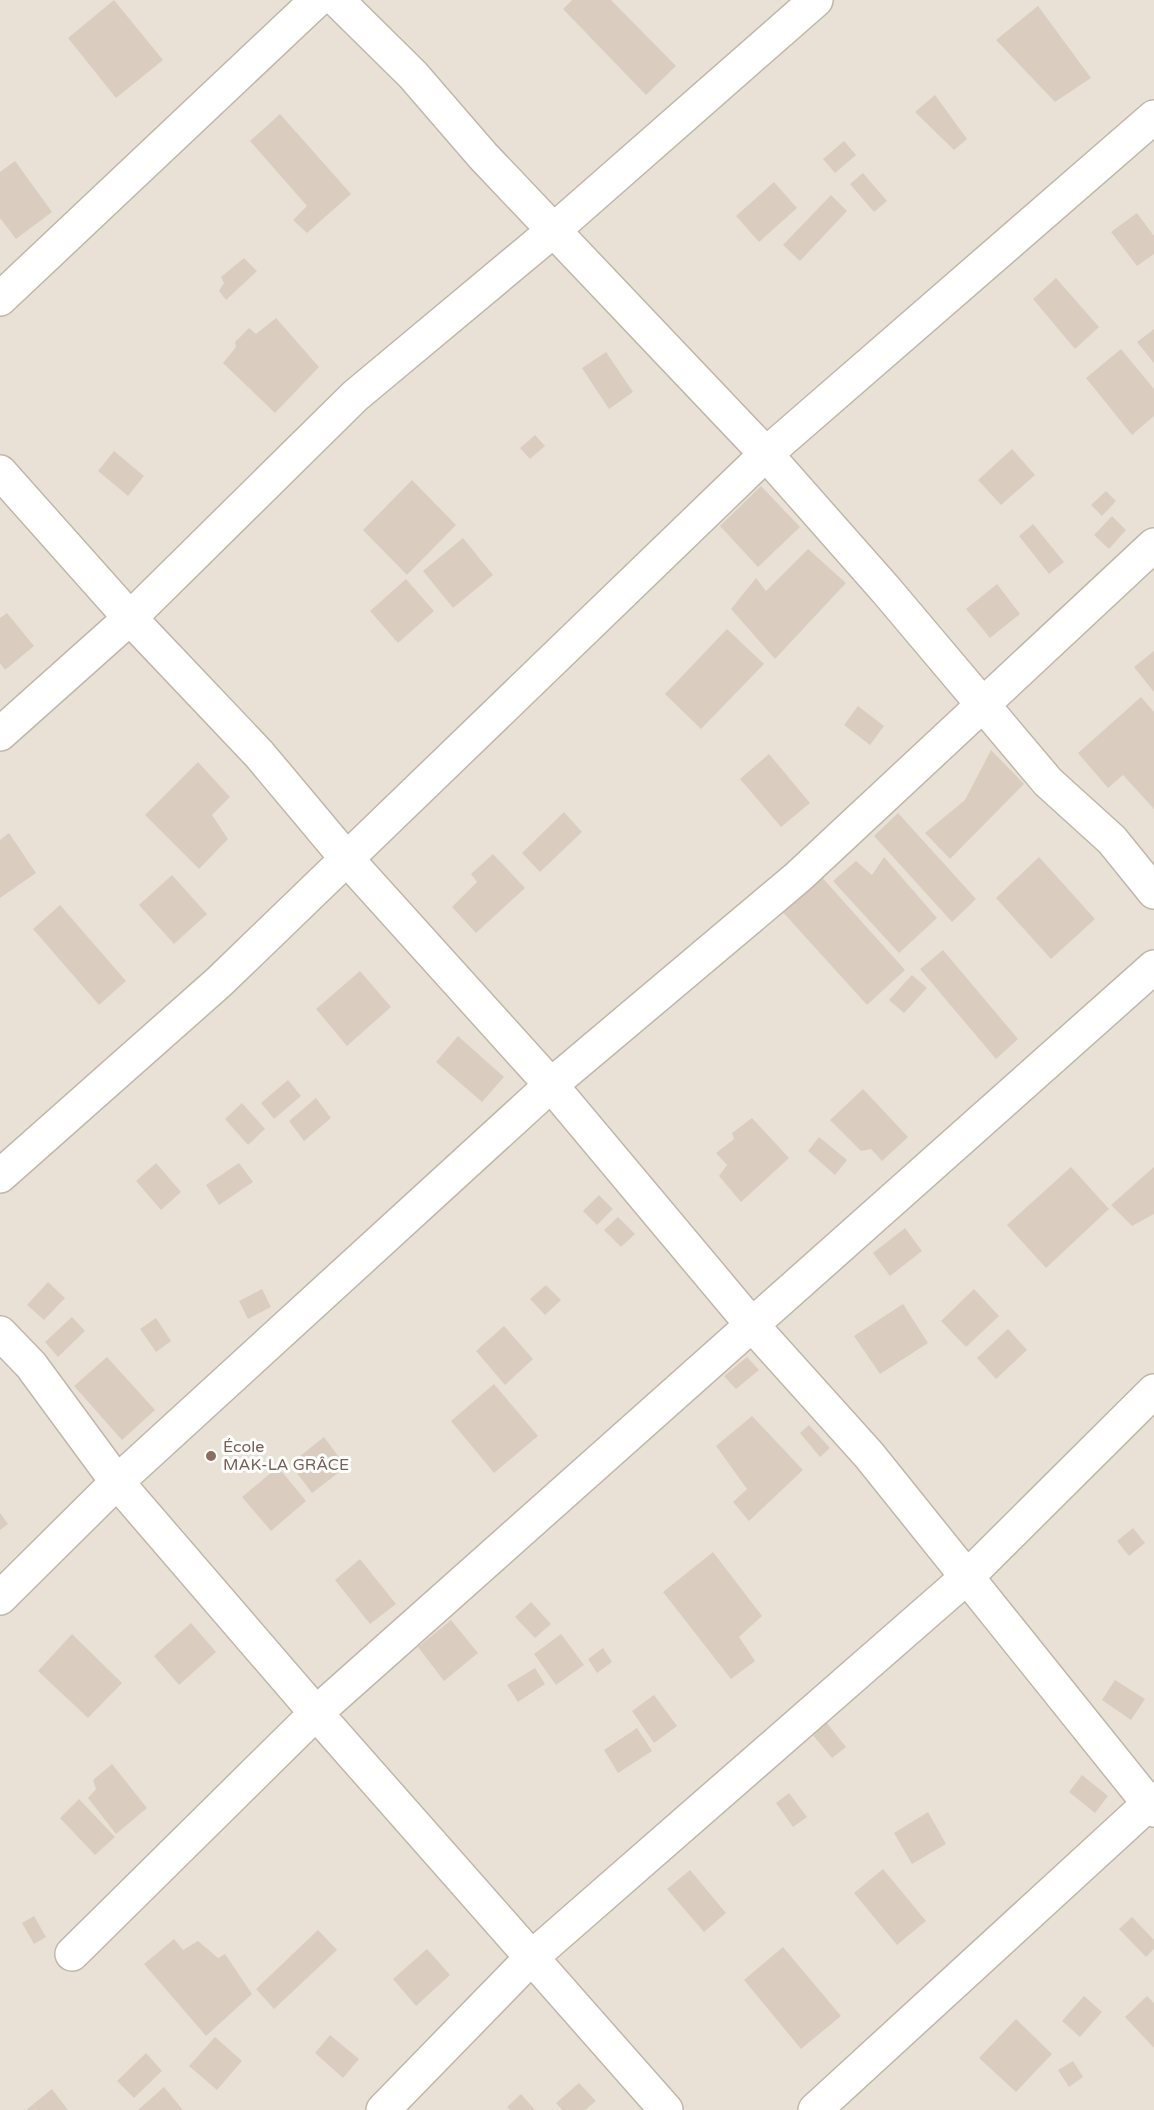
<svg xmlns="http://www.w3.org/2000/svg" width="1154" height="2110" font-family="'Varela Round',sans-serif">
  <rect width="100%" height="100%" fill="#f5f0e7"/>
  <path fill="#e9e1d5" d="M 0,0 L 1154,0 L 1154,2110 L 0,2110 Z"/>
  <path fill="#dacdbf" d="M 114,0 L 163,60 L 116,98 L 68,38 Z
    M 572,0 L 611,0 L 676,66 L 646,95 L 563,9 Z
    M 1038,6 L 1091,78 L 1055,102 L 996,40 Z
    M 935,95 L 967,139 L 954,150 L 915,112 Z
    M 280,114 L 351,194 L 307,233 L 293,220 L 307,206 L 250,141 Z
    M 844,141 L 856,155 L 835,173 L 823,159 Z
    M 15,161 L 52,212 L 16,239 L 0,218 L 0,172 Z
    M 863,173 L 887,201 L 874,212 L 850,184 Z
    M 774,182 L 797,208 L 759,242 L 736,216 Z
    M 831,195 L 847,211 L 800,261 L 783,245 Z
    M 1137,213 L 1154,236 L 1154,254 L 1137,266 L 1111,232 Z
    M 244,258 L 257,271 L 226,300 L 219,291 L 224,283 L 221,277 Z
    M 1056,278 L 1099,327 L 1075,349 L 1033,299 Z
    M 276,318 L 319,367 L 275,413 L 223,363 L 236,347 L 235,342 L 249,328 L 256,334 Z
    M 1154,329 L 1154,363 L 1137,342 Z
    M 1121,349 L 1154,389 L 1154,416 L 1132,435 L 1086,378 Z
    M 606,352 L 633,392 L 609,409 L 582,368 Z
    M 535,435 L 545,446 L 530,459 L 520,448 Z
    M 1012,449 L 1035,475 L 1001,505 L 978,480 Z
    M 114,451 L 144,476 L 128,496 L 98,471 Z
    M 412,480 L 456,525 L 407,575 L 363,530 Z
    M 761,486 L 800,527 L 758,567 L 720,526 Z
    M 1106,491 L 1116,501 L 1102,516 L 1091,505 Z
    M 1112,516 L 1126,530 L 1109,549 L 1094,535 Z
    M 1033,524 L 1064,562 L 1049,574 L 1019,536 Z
    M 463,538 L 493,575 L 453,608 L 423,571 Z
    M 808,549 L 846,583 L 775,659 L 731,609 L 756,578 L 766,591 Z
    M 406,579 L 434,611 L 398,643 L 370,611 Z
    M 997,584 L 1020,614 L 990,638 L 966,609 Z
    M 7,613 L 34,646 L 5,670 L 0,663 L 0,618 Z
    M 727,629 L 764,664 L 701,729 L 665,694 Z
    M 1154,651 L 1154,692 L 1134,667 Z
    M 1141,697 L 1154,712 L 1154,809 L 1123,775 L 1108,788 L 1078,753 Z
    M 858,706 L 884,726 L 870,745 L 844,725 Z
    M 991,750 L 1024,784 L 950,859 L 925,833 L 965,800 Z
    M 769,754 L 810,803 L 781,827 L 740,779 Z
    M 198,762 L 230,797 L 212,815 L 228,839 L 199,869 L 145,815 Z
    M 564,812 L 582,832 L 540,872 L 522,853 Z
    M 898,813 L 976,899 L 952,922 L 874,836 Z
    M 9,833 L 36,873 L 0,898 L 0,840 Z
    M 493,854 L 525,888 L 476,933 L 452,907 L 477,882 L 471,874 Z
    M 884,857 L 937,918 L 899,953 L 833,881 L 856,861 L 872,875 Z
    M 1039,857 L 1095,919 L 1051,959 L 996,898 Z
    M 819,874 L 905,970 L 867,1005 L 780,909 Z
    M 172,875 L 207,914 L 174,944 L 139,905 Z
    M 60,905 L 126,981 L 99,1005 L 33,929 Z
    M 943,950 L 1018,1039 L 996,1059 L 920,969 Z
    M 360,971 L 391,1007 L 347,1046 L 316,1009 Z
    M 912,975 L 927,988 L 904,1013 L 889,1000 Z
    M 458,1036 L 504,1077 L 482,1102 L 436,1062 Z
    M 288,1080 L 301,1096 L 274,1119 L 261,1103 Z
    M 863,1089 L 908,1137 L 882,1161 L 871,1149 L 861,1151 L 830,1120 Z
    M 316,1098 L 331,1118 L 304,1141 L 289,1121 Z
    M 242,1103 L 265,1129 L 248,1145 L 225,1119 Z
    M 752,1118 L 789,1158 L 741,1202 L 719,1176 L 727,1165 L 716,1153 L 734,1139 L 732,1133 Z
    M 819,1137 L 847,1160 L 835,1175 L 808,1151 Z
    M 156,1163 L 181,1192 L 161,1210 L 136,1181 Z
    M 239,1163 L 253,1182 L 219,1205 L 206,1185 Z
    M 1071,1167 L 1109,1209 L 1046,1268 L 1007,1225 Z
    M 1154,1167 L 1154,1214 L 1132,1226 L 1111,1205 Z
    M 599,1195 L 613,1209 L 597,1225 L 583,1211 Z
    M 618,1217 L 635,1234 L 621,1247 L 604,1230 Z
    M 905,1228 L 922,1251 L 890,1276 L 873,1253 Z
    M 48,1282 L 65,1298 L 44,1320 L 27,1305 Z
    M 546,1285 L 561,1300 L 545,1315 L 530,1299 Z
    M 262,1289 L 271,1307 L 248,1319 L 239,1301 Z
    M 974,1289 L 999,1316 L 966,1347 L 941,1321 Z
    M 903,1304 L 928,1343 L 880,1374 L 854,1336 Z
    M 72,1317 L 85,1331 L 58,1357 L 45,1342 Z
    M 156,1318 L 171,1341 L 156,1352 L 140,1329 Z
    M 504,1326 L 533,1359 L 505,1385 L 476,1351 Z
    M 1008,1329 L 1027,1350 L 996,1379 L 977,1358 Z
    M 107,1357 L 155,1410 L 122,1440 L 74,1386 Z
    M 747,1357 L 759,1370 L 736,1389 L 724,1376 Z
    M 494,1384 L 538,1436 L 494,1473 L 451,1421 Z
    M 752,1416 L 803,1470 L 749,1521 L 733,1502 L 747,1489 L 716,1446 Z
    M 809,1425 L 830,1448 L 820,1457 L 800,1433 Z
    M 324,1437 L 346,1467 L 312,1493 L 290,1464 Z
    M 278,1467 L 306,1501 L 271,1531 L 242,1497 Z
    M 0,1513 L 8,1524 L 0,1530 Z
    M 1133,1528 L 1145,1543 L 1129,1556 L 1117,1541 Z
    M 713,1552 L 762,1616 L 739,1637 L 755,1661 L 731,1679 L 663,1592 Z
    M 360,1559 L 396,1604 L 370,1624 L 335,1580 Z
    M 531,1602 L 551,1624 L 535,1638 L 515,1617 Z
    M 451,1620 L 478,1653 L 444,1681 L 418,1647 Z
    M 191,1623 L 216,1652 L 179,1685 L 154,1656 Z
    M 72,1634 L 122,1683 L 88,1718 L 38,1671 Z
    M 561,1634 L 584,1665 L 556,1685 L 534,1654 Z
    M 603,1648 L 612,1662 L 597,1673 L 588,1659 Z
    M 535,1668 L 545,1684 L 518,1702 L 507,1685 Z
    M 1115,1680 L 1145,1699 L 1131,1720 L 1102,1700 Z
    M 654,1695 L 677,1726 L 654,1743 L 632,1711 Z
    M 826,1722 L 846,1747 L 832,1758 L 812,1734 Z
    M 637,1728 L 652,1751 L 618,1773 L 604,1750 Z
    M 112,1764 L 147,1808 L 116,1834 L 88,1798 L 96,1789 L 93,1780 Z
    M 1082,1775 L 1108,1796 L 1095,1813 L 1069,1792 Z
    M 789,1793 L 807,1817 L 793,1827 L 776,1803 Z
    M 79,1799 L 115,1837 L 95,1855 L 60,1818 Z
    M 928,1812 L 946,1844 L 912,1864 L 894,1833 Z
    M 883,1869 L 926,1921 L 897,1945 L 854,1893 Z
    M 690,1870 L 726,1913 L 704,1932 L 667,1889 Z
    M 34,1916 L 46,1937 L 34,1944 L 22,1923 Z
    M 1132,1917 L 1154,1940 L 1154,1949 L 1146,1957 L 1119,1929 Z
    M 318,1930 L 337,1950 L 274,2009 L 256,1989 Z
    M 174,1939 L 183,1950 L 198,1941 L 218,1958 L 225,1954 L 252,1994 L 206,2036 L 144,1964 Z
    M 783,1947 L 841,2016 L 801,2049 L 744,1980 Z
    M 427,1949 L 450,1975 L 416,2006 L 393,1979 Z
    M 1084,1996 L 1102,2012 L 1080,2037 L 1062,2021 Z
    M 1147,1996 L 1154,2003 L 1154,2048 L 1125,2017 Z
    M 1016,2019 L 1052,2054 L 1016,2092 L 979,2058 Z
    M 330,2035 L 359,2059 L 343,2078 L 315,2053 Z
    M 215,2037 L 242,2061 L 217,2090 L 189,2066 Z
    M 146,2053 L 162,2071 L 134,2098 L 117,2081 Z
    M 1073,2061 L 1083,2077 L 1069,2087 L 1058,2070 Z
    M 579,2083 L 596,2101 L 585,2110 L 562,2110 L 556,2103 Z
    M 164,2087 L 183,2110 L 138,2110 Z
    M 52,2089 L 68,2110 L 26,2110 Z
    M 521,2094 L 535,2110 L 510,2110 L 507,2107 Z"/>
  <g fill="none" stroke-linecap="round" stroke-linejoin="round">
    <defs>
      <path id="minor" d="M 337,0 L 413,75 L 483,156 L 766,454 L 886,590 L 1048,782 L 1112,840 L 1154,892
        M 0,299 L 317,0
        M 0,472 L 130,618 L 259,754 L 347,859 L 551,1085 L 752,1325 L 869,1455 L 1154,1810
        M 0,734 L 130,618 L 355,396 L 554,230 L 816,0
        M 0,1176 L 219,982 L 766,454 L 1154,117
        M 0,1333 L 31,1365 L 117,1482 L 316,1713 L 666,2110
        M 0,1598 L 117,1482 L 551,1085 L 798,877 L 1154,545
        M 72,1954 L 316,1713 L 1154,967
        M 383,2110 L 532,1957 L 967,1577 L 1154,1391
        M 815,2110 L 1154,1799"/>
    </defs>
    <use href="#minor" stroke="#c1b7a9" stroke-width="36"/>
    <use href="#minor" stroke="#fff" stroke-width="33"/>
  </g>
  <circle fill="#8d6e63" stroke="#fff" stroke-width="2" cx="211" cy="1456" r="6"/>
  <g text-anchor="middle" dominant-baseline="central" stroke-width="6" stroke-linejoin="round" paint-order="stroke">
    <g font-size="16" fill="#785e54" stroke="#fff" text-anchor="start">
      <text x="223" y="1447">École<tspan x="223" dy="18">MAK-LA GRÂCE</tspan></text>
    </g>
  </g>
</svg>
